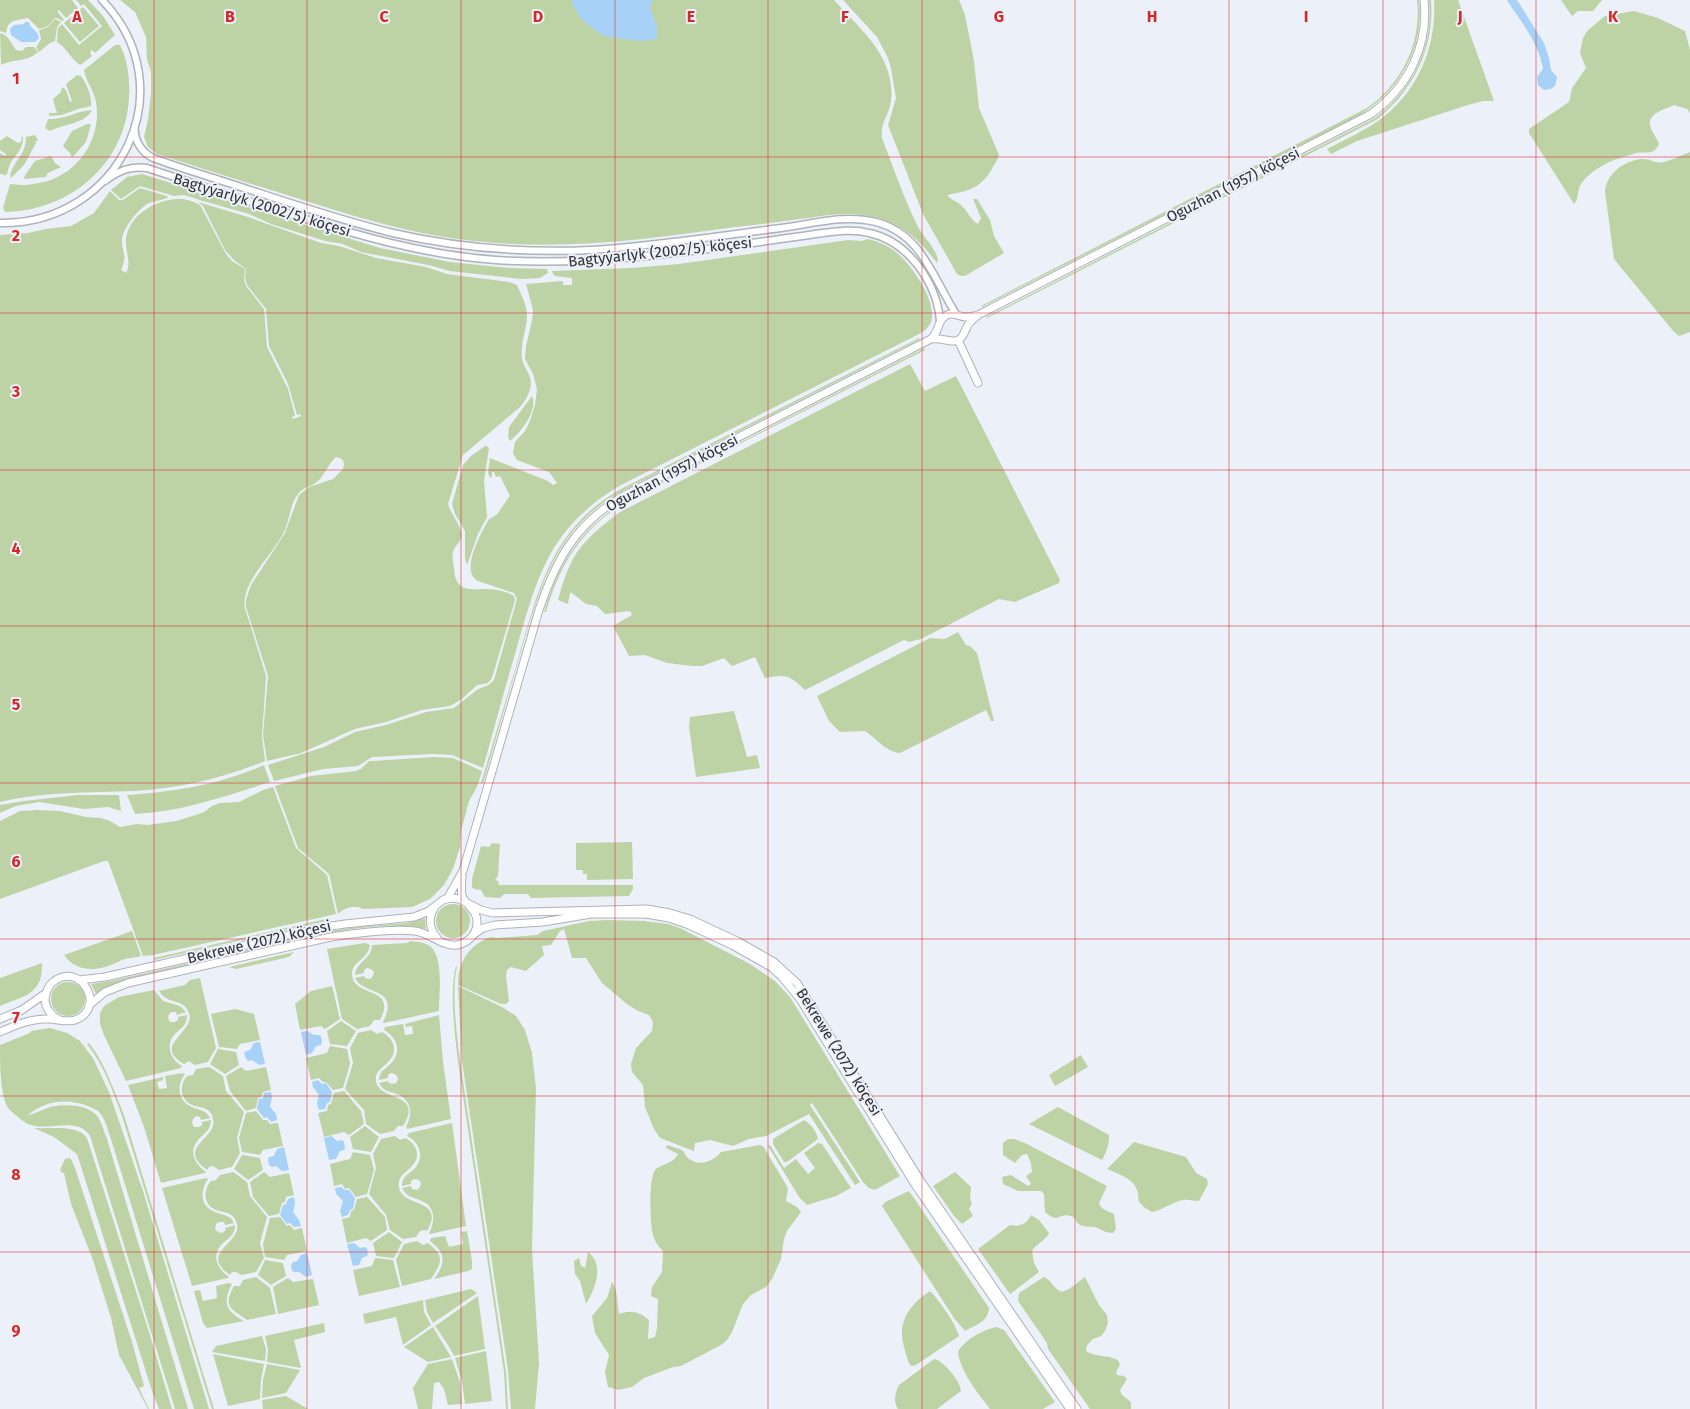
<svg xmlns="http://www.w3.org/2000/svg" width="1690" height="1409" font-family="'Fira Sans',sans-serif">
  <rect width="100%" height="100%" fill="#ecf0f8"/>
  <path fill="#bdd3a6" d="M 0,0 L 72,0 L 78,8 L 66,18 L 59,10 L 57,11 L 64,20 L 62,21 L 59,19 L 55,18 L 48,26 L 39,29 L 28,18 L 13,21 L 8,25 L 6,33 L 0,31 Z
    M 76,0 L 88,0 L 89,1 L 103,16 L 115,35 L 95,53 L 92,50 L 90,52 L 92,56 L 80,65 C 71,59 66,47 57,42 L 58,28 L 62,24 L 79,45 L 102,26 L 84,4 L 81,6 Z
    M 120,0 L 834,0 C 860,29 896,57 891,101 C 889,116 880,122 882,138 C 893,167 903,195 916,223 C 922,236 935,246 938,260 L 937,263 C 919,239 899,221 869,216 C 846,211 822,216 800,219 C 778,222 757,225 735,227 C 649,239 563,251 475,241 C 413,235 353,216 293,197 C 248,183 203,169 157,154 L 148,147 L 144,137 L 148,119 L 151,93 L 151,72 L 147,59 L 146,37 L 135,12 Z
    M 843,0 L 959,0 L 965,15 L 974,61 L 979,108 L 999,155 C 998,160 994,164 992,169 C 980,189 968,191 947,195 C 952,201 959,202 964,208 C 969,214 971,220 978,224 L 981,218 L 973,199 L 977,199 L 990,220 L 994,236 L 1004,253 L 965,276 L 961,276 L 957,274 L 923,214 L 888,125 L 896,98 L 891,68 L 888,58 L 877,37 Z
    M 1417,0 L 1419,0 C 1425,49 1397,95 1354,118 L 982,307 L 981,306 L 1367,108 C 1402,84 1422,42 1417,0 Z
    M 1429,0 L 1431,0 C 1435,48 1413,91 1376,120 L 987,318 L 986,317 L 1375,118 C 1412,90 1434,47 1429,0 Z
    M 1434,0 L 1458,0 L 1494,101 L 1483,101 L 1468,105 L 1357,141 L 1331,154 L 1327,149 C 1344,140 1362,132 1378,121 C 1417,94 1437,47 1434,0 Z
    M 1561,0 L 1602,0 L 1593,11 L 1578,11 L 1572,16 Z
    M 83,7 L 99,26 L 80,42 L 64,23 Z
    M 1634,11 L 1658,18 L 1685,31 L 1690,50 L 1690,113 L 1687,109 L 1674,105 C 1666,109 1648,113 1650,125 C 1651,131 1657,138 1659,144 C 1654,156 1646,151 1636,153 C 1630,155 1623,157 1617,159 C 1605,163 1586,174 1580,186 C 1577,192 1579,199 1574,204 L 1529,133 L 1529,129 L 1569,102 L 1572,88 L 1586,68 L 1580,53 L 1583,38 L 1588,30 L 1605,16 Z
    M 55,19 L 61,22 L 57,27 L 55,41 L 50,43 L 39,52 L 36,48 L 41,39 L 39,30 L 48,27 Z
    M 0,33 C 10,36 11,44 16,50 L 22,51 L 26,47 L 34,47 L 38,52 C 26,63 15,58 1,65 Z
    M 115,45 L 120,45 C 128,61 130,80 129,97 C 126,164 70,211 5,212 L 3,208 L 10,184 C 14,184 18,185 22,185 C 29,185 40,183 48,181 C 81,170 102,136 96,102 C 94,90 85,80 84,70 Z
    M 77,75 L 81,76 C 87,85 92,95 91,106 L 78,109 L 62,115 L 49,116 L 49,113 L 57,113 L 53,99 L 61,92 L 62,87 L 66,90 L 70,102 L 72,101 L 66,84 Z
    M 92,110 C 85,124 63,124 50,131 L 45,128 L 48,119 C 64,120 76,111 92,110 Z
    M 87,124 L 91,124 L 86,142 L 72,158 L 70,153 L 63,146 L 72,131 Z
    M 35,135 L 38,140 L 35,142 L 36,143 L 24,165 L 11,178 L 10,176 C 14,159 26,156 26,137 Z
    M 7,136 L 18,143 L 21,142 L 22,136 L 23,137 C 23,149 17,153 11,162 C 9,166 8,170 7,174 L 5,175 L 0,174 L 0,153 L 5,156 L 6,154 L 0,150 L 0,141 Z
    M 1690,152 L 1690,332 L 1679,336 L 1674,332 L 1614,259 L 1605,191 C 1607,173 1624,161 1641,159 C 1649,158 1656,164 1664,162 C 1673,160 1681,155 1690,152 Z
    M 51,156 L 55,163 L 61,167 L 48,173 L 46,177 L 24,179 L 25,175 L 35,161 Z
    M 142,174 L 380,248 L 450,262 L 509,268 L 547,269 L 548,273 L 540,278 L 521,279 L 450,271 L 428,265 L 361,252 L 343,244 L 325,241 L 271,224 L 249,214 L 203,201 L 184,195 L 174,196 L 140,186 L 121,199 L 111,190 L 127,177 Z
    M 140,188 L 167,196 L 168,198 C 162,200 155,201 149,203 C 139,208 122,229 122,240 C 122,255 128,254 121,270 L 126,273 C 132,263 125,251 126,239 C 129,215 155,200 177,199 C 184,198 194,202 200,205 L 226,254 L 232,261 L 245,269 L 244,280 L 246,286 L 264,309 L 267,347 L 288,389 L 295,416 L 292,417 L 293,419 L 301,416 L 300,414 L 297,415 L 288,384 L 269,346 L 266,309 L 247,285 L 245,278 L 246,269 L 234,260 L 225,250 L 203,206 L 198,202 L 248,217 L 321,243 L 339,246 L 376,258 L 426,267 L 447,274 L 509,282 L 517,285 C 521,294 527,306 527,315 C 527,329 520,343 522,358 C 523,367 531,374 531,383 C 531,391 525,402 519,408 L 463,455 L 448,504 C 451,515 460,523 462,535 C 461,542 455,545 453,552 C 452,556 453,563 454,568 C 455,589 465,590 483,589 C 492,589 507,591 514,596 L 515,600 L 492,678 L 488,683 L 477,685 L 462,699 L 450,706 L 422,710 L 386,722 L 355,729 L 301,753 L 267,761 L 263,735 L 268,676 L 246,607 L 246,600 L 251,585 L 285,533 L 299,495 L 309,487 L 333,479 L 343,469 L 344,463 L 342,459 L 336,457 C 329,463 326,472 320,479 C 315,486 304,486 298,494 C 291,502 289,520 285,530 C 275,553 240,582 245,608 L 266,676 L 262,736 L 265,761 C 221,779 181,788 134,791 C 89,793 44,791 0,802 L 0,235 L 28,233 L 46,229 L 71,226 L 94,213 L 110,191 L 119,200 L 123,200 Z
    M 868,239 C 878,241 888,246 896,252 C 911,264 938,302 931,322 C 928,329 923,332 917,335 L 619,486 C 550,528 538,574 517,647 C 505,687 494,729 483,768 L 452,755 L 432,754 L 372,757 L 358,766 L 323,769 L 274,781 L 268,765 L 324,747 L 355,732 L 386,725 L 426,712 L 454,708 L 478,689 L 489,685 L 494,680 L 517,599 L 514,593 L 478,581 C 459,571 482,532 489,519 C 500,516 503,503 510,496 L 500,476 L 496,477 L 494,472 L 492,472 L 492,477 L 490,478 L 488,473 L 490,458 L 548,481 L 553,485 L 557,483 L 549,472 L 517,460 L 513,453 L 515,442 L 525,431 L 530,421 L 535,405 L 537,389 L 533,374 L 525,359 L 526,346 L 532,320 L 533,310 L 526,284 L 563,281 L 563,285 L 572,285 L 572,278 L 555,276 L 553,274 L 552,271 L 631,268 L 679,264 L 848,240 L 861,241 Z
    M 919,338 L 920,339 L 622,491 C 552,529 539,592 518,662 C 506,702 495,743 483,783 L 481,783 C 493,743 505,703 517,663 C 538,591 550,529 621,489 Z
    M 925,348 L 925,350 L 635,497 C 586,523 561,560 546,612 L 544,612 C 560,559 584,523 635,496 Z
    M 910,364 L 925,391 L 956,376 L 1060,580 L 1059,583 L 1015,602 L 999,599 L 921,639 L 909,642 L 904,640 L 805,690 C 789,675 787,674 765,678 L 755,657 L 732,666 L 724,658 L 702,666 L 693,666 L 667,663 L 645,655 L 629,656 L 613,626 L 632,615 L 630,611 L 605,614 L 597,606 L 586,604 L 572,593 L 570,593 L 568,604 L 558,600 C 562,586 566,572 573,559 C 583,540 603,525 620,512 Z
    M 532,396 C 538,411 521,432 510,441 L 508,437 L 509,427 Z
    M 485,446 L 487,446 L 489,448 L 484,481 L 487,517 L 478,534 L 467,565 L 465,558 L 465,531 L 455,514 L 452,504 L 463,465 L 471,456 Z
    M 958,632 L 966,645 L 970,646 L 977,653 L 994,721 L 991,721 L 986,710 L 900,753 C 886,752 876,738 865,731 L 840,732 L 829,721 L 817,696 L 930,638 L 945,639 Z
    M 734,711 L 747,757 L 757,755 L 760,768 L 696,777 L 689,727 L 690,717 Z
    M 434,757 L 453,758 L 482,771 L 477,787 L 469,801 L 461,831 L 460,847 L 453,869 L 444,885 L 430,899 L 412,907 L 363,909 C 355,904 344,908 338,914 L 329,874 L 298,848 L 275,786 L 311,776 L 356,771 L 361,769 L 369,761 L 373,761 Z
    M 264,765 L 270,782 C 226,796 181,812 135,814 L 127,795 C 174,792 221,784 264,765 Z
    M 273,787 L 296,848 L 327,875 L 336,914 L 153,955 L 143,956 L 108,861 L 104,861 L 0,899 L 0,821 L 20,811 L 37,810 L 60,811 L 86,817 L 101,818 L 110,821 L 120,827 L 137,824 L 148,825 L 176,821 L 199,814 L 204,812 L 212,806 L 220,803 L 239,802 L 263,790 Z
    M 78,795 L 119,795 L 121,811 L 108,807 L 84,809 L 39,802 L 16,806 L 0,813 L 0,805 L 24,801 Z
    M 632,842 L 633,879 L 587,880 L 587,874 L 583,874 L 583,870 L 576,870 L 576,843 Z
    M 492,843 L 500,844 L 498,876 L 495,880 L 498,881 L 499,885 L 633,885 L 633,889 L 629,896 L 531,898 L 528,894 L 504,894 L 500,898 L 485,897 L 481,890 L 474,889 L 472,887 L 472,879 L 481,846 L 489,847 Z
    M436 921a17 17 0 1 1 34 0a17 17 0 1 1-34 0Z
    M 330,918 L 330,920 L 154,960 L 154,958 Z
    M 425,918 L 426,929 C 393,922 356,928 324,934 L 127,979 L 109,986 L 96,994 L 91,984 L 111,981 L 324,932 L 357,927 L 407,923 Z
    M 607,920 L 644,921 L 668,924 L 680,928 L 750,964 L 775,981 L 790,997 L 900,1176 L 875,1190 L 869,1188 L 863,1182 L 812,1103 L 810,1105 L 860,1182 L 855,1185 L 809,1114 L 766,1136 L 749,1139 L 733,1146 L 710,1140 L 695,1143 L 694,1151 L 660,1138 L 654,1129 L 645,1107 L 643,1085 L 632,1072 L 631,1064 L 636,1048 L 652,1031 L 653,1022 L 649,1015 L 638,1011 L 627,1004 L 602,983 L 586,958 L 572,958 L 564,929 L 560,931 L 551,945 L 542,946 L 544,955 L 526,971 L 511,967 L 507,970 L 506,976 L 509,1001 L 506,1004 L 501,1004 L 458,985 C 458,967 465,950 482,941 C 487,938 491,936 497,938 L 537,935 L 543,931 L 589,921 Z
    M 132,931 L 141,956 C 134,958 124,958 118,962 C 99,971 78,974 64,955 Z
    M 411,941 C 417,942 424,942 430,946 C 444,957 439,995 439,1011 L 384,1023 L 383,1022 C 401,986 363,996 355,978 L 364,976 L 365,978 L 370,979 L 373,976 L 374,972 L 371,969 L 367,968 L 364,970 L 364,973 L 355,975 C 356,961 371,961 372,945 L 407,943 Z
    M 365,943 L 370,945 C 368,960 352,961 352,974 C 353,999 398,985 380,1020 L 374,1020 L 370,1026 L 357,1029 L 342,1019 L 327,949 Z
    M 294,952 L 289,957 L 236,969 L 229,967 Z
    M 42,963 C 43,995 24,996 0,1006 L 0,978 Z
    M 456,966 L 457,967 C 451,992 457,1035 460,1061 L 506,1372 L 508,1409 L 506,1409 L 504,1372 L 458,1062 C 455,1034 449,993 456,966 Z
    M 200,978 L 216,1048 L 208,1062 L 195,1065 L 189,1061 L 184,1064 C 151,1045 196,1032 189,1013 C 183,997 168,1006 159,991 L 185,985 L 190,980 Z
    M51 999a17 17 0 1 1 34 0a17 17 0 1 1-34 0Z
    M 332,986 L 340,1019 L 325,1029 L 321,1026 L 300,1030 L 295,1004 L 311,991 Z
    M 458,986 L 502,1007 L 516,1016 L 525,1030 L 532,1053 L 536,1088 L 532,1249 L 539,1363 L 535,1409 L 511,1409 L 508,1370 L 462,1061 Z
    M 154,990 L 163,1001 L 180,1006 L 186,1012 L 177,1015 L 176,1012 L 172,1012 L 169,1014 L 168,1018 L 170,1022 L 175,1022 L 178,1020 L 178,1017 L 187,1015 C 187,1026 181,1028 174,1035 C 165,1046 171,1060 182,1066 L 181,1068 L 126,1081 L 104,1035 L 100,1024 L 100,1013 L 104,1006 L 119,997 Z
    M 235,1009 L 254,1014 L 260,1040 L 240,1044 L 237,1049 L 219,1047 L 211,1014 Z
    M 439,1015 L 443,1062 L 451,1119 L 407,1129 L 406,1127 C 412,1116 413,1102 399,1095 C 391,1091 384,1093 379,1083 L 388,1081 L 389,1083 L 394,1084 L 397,1082 L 398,1078 L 395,1074 L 391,1073 L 388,1075 L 388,1078 L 379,1080 C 380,1069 387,1069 393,1061 C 402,1049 395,1036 384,1030 L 385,1027 L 403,1024 L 405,1035 L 413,1034 L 412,1026 L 406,1027 L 405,1024 Z
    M 341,1021 L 356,1031 L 347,1046 L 330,1044 L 327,1031 Z
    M 50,1028 L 67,1033 L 80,1041 L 93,1058 L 109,1092 L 143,1191 L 209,1409 L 194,1409 L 110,1136 C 107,1128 105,1117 98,1111 C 95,1109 91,1108 88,1106 C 67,1098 46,1100 28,1115 C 35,1114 43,1109 50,1107 C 64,1104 88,1104 98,1117 C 102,1123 104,1132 107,1139 L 188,1409 L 175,1409 L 90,1136 C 78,1116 49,1131 31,1125 C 26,1124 22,1120 18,1117 C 14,1114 10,1111 7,1106 C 0,1092 0,1061 0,1045 L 30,1033 L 31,1031 Z
    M 371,1030 L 377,1034 L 382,1032 C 393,1038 399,1050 389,1061 C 383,1068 374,1071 376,1082 C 381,1102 424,1092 403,1126 L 398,1126 L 394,1131 L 380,1134 L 366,1124 L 364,1110 L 345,1089 L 353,1063 L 350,1048 L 358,1033 Z
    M 89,1043 C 105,1063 114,1091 124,1115 L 214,1409 L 212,1409 L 122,1116 C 113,1092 104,1065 87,1044 Z
    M 330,1046 L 347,1049 L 350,1064 L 343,1088 L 333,1090 L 326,1082 L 323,1082 L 319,1078 L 311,1080 L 306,1058 L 327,1053 Z
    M 218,1049 L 236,1052 L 239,1065 L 225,1074 L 210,1064 Z
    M 1081,1055 L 1088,1067 L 1055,1086 L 1049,1075 Z
    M 209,1067 L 223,1076 L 226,1091 L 244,1112 L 237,1138 L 240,1153 L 232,1167 L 219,1170 L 213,1166 L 209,1167 L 207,1170 C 175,1147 218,1139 213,1119 C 211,1107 201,1108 192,1105 C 180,1099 179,1085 187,1076 L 193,1075 L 196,1069 Z
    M 241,1067 L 246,1071 L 266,1067 L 271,1090 L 263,1092 L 261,1097 L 258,1098 L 256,1108 L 246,1111 L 230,1091 L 226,1076 Z
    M 182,1073 L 185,1074 C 177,1084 177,1099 190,1106 C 198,1111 205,1108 210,1118 L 201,1120 L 200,1117 L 196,1116 L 193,1119 L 192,1123 L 194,1127 L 199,1127 L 202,1125 L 202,1122 L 211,1120 C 211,1131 204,1133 198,1140 C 188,1152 195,1164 206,1172 L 205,1173 L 161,1183 L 144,1127 L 128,1085 L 163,1077 L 163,1080 L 157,1082 L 159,1089 L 167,1088 L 165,1076 Z
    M 344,1091 L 361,1111 L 364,1124 L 349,1135 L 344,1132 L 324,1137 L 318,1113 L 327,1111 L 328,1105 L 331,1104 L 334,1093 Z
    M 1058,1107 L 1109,1135 C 1110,1142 1106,1154 1102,1160 L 1029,1124 Z
    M 256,1111 L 263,1120 L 267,1120 L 270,1124 L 278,1123 L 283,1146 L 263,1150 L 260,1155 L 242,1152 L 239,1138 L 246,1113 Z
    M 804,1120 C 810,1123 817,1132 818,1139 L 787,1162 L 784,1162 L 773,1144 L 773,1139 Z
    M 452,1123 L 466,1226 L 430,1234 L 429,1233 C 435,1222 436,1207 422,1201 C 414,1197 407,1198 402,1188 L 411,1186 L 412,1189 L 417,1190 L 420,1187 L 421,1183 L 419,1180 L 414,1179 L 411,1181 L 411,1184 L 402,1186 C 402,1175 410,1174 416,1167 C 425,1155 418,1141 407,1136 L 409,1133 Z
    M 365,1126 L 379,1137 L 371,1152 L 353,1149 L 350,1137 Z
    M 34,1128 C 50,1129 78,1124 87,1138 L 149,1332 L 172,1409 L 159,1409 L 153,1394 L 77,1154 L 54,1137 Z
    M 395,1136 L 400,1140 L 405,1138 C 416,1143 422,1156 412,1166 C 406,1173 397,1176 399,1188 C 403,1208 446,1198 427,1231 L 425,1230 L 420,1231 L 416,1237 L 403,1239 L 390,1230 L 386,1215 L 369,1194 L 376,1168 L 373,1154 L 381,1139 Z
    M 1008,1139 L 1014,1139 L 1027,1144 L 1107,1186 L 1099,1203 C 1101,1210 1108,1211 1114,1214 L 1116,1229 L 1113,1233 C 1104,1233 1102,1229 1094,1227 C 1090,1226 1083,1228 1079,1224 C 1075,1221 1076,1218 1071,1216 C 1058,1212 1060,1225 1045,1212 L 1044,1194 L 1041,1191 L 1018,1191 L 1003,1184 L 1002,1177 L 1011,1175 L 1028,1186 L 1031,1184 L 1026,1176 L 1032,1172 L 1031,1163 L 1027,1154 L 1022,1155 L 1015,1163 L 1003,1155 L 1003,1143 Z
    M 1134,1142 L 1186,1157 L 1196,1173 L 1207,1179 L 1208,1184 L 1199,1201 C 1194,1201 1188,1199 1183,1200 C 1171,1202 1164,1210 1152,1212 L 1145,1208 L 1139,1202 C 1138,1199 1139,1194 1137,1190 C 1133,1178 1118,1174 1107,1169 Z
    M 818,1143 L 822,1144 L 851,1188 L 836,1196 L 807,1205 L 799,1197 L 768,1146 L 770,1145 L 784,1168 L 796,1159 L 808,1174 L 815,1168 L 804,1153 Z
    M 667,1145 C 672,1147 679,1148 683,1151 C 686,1154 684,1155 688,1158 C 698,1167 713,1162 721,1152 L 760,1145 L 763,1146 L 788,1188 L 786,1201 L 797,1207 L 801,1212 L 787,1231 L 784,1239 L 781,1259 L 772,1279 L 766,1287 L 751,1295 L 743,1304 L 732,1332 L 727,1340 L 721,1345 L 681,1366 L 673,1367 L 644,1378 L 632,1387 L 618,1390 L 608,1387 L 605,1372 L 609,1355 L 595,1333 L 592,1316 L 607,1298 L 612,1282 C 618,1290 617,1304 619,1314 C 631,1310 638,1311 649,1320 L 648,1339 L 655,1337 L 657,1328 L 658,1299 L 651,1296 L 652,1287 L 662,1272 L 663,1251 C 658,1246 655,1242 653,1235 C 650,1224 648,1175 656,1169 C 664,1163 673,1164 678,1154 L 666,1148 Z
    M 353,1152 L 370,1155 L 374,1170 L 367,1194 L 356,1197 L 349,1188 L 345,1189 L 342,1184 L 334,1186 L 330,1164 L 350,1159 Z
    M 242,1155 L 260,1158 L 263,1170 L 248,1180 L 234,1169 Z
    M 69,1158 L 71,1159 L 75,1168 L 132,1342 L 144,1386 L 139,1388 L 149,1409 L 148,1409 L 119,1355 L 111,1318 L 93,1260 L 71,1204 L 64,1173 L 62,1173 L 60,1170 L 65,1159 Z
    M 233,1172 L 247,1182 L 250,1196 L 267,1217 L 260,1243 L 264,1258 L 256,1272 L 242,1275 L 236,1272 L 232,1272 L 230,1275 C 198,1253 242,1243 237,1224 C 234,1212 225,1213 216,1210 C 203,1205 203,1190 211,1181 L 216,1180 L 220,1175 Z
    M 264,1172 L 270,1177 L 289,1173 L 294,1195 L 286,1197 L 285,1202 L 282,1203 L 279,1214 L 269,1216 L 253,1197 L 250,1182 Z
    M 955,1172 L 971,1187 L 970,1199 L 972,1204 L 969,1209 L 973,1216 L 962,1224 L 954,1216 L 933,1186 Z
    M 206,1178 L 208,1179 C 200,1190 200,1205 213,1211 C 222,1216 229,1213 234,1223 L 225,1225 L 224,1222 L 219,1222 L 216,1224 L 215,1229 L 218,1232 L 222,1233 L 226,1230 L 225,1228 L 235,1225 C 235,1236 228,1238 221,1245 C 211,1257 218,1269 229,1277 L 228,1278 L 192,1286 L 162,1188 Z
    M 909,1191 L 989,1308 C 988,1322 976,1325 965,1331 L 954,1318 L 882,1206 L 885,1202 Z
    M 367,1197 L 385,1217 L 387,1230 L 371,1241 L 366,1238 L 347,1243 L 342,1219 L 350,1217 L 351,1211 L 354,1210 L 357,1199 Z
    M 1031,1215 L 1039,1220 L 1049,1233 C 1046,1241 1036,1243 1032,1251 L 1034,1263 L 1039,1272 L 1010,1294 L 978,1249 L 1010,1225 C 1020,1227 1027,1224 1031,1215 Z
    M 280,1217 L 287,1226 L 290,1225 L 294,1230 L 302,1228 L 307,1251 L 287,1255 L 284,1260 L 265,1257 L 263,1244 L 270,1218 Z
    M 467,1231 L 472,1261 L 472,1269 L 468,1271 L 434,1279 C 446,1263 446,1253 430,1241 L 431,1238 L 445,1236 L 449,1247 L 463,1244 L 461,1232 Z
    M 389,1232 L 402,1242 L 394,1258 L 376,1256 L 373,1243 Z
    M 417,1241 L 423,1245 L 428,1243 C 446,1257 441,1263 431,1279 L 402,1286 L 396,1260 L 404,1244 Z
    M 588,1252 C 605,1265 595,1289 586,1304 L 580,1281 L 575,1274 L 574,1261 L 579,1258 L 581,1266 L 585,1268 Z
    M 375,1258 L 393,1260 L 400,1287 L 359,1296 L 353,1270 L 372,1266 Z
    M 265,1260 L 283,1263 L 286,1276 L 271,1285 L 258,1275 Z
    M 256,1277 L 270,1288 L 276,1314 L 247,1320 C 232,1309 222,1308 234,1286 L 240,1286 L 243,1280 Z
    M 1044,1277 C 1052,1280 1053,1289 1062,1292 L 1069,1289 L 1085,1277 L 1099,1305 L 1107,1315 L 1108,1323 L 1105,1331 L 1101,1336 L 1093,1339 L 1087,1345 L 1086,1351 C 1095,1357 1108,1355 1118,1360 L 1120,1365 L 1116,1372 L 1117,1375 L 1124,1376 L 1127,1379 L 1120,1390 L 1122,1395 L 1131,1402 L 1131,1409 L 1090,1409 L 1048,1349 L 1047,1343 L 1018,1301 L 1019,1293 Z
    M 288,1278 L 293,1282 L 313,1279 L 319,1305 L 278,1314 L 273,1287 Z
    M 229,1283 L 232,1284 C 222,1303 226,1311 244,1321 L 207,1328 L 203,1323 L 194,1291 L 200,1290 L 203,1301 L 217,1298 L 216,1286 Z
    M 471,1289 L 477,1293 L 433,1323 L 427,1312 L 425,1300 Z
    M 930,1291 C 939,1300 956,1324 959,1336 L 916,1365 L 911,1366 C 907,1360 906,1354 904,1347 C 897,1322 909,1305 930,1291 Z
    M 478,1296 L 485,1349 L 454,1356 L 448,1345 L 435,1326 Z
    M 423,1300 L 424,1312 L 431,1325 L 403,1345 L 396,1317 L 365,1324 L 363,1314 Z
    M 324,1323 L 325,1332 L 294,1340 L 301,1368 L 267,1362 L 268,1349 L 265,1336 Z
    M 433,1327 L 451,1357 L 428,1362 L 404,1347 Z
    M 997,1327 L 1004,1330 L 1055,1402 L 1043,1409 L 990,1409 C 977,1392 961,1373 958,1352 C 964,1340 984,1329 997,1327 Z
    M 262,1336 L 266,1349 L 265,1361 L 212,1352 L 216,1346 Z
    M 486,1351 L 492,1401 L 465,1404 L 462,1382 L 455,1358 Z
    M 213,1354 L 264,1364 L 261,1380 L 260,1399 L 228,1406 Z
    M 452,1359 L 460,1382 L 462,1404 L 448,1405 L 444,1389 L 439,1382 L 434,1383 L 432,1409 L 418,1409 L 413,1388 L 428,1364 Z
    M 934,1359 C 943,1360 961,1382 961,1391 L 937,1409 L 898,1409 C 893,1402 895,1393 899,1385 Z
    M 267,1364 L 300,1370 L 286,1393 L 262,1398 L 263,1380 Z
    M 286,1396 L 308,1409 L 263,1409 L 262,1400 Z"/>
  <path fill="#a7d1f6" d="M 571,0 L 653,0 L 650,7 L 657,27 L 657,38 L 653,40 L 640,41 L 603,36 L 580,18 Z
    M 1507,0 L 1517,0 L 1544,43 L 1549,58 L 1551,70 L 1557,77 L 1555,86 L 1551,89 L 1544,90 L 1538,85 L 1537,77 L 1543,69 C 1539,43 1521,22 1507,0 Z
    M 25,22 L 29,22 C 30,29 38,30 39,38 L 35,42 L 21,42 L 11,35 L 10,29 L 14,25 L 24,24 Z
    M 307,1031 L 314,1035 L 319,1035 L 321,1036 L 322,1042 L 321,1045 L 316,1046 L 312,1053 L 306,1055 L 301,1032 Z
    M 260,1042 L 265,1064 L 259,1065 L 252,1060 L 248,1061 L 246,1059 L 244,1053 L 246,1051 L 250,1050 L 254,1043 Z
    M 318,1080 L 322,1084 L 326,1083 L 332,1092 L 330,1102 L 327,1103 L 325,1109 L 319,1110 L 317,1104 L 319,1095 L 313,1087 L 312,1082 Z
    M 271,1092 L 272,1097 L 270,1107 L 276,1114 L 277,1120 L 271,1122 L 267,1117 L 264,1118 L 257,1109 L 259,1099 L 263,1098 L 264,1093 Z
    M 331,1136 L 337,1141 L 342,1140 L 344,1142 L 345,1148 L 344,1150 L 340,1151 L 336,1159 L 329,1160 L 324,1138 Z
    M 284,1147 L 289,1170 L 282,1171 L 276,1166 L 272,1167 L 269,1165 L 268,1159 L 269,1157 L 274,1156 L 277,1149 Z
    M 341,1187 L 345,1190 L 349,1190 L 355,1198 L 353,1209 L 350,1210 L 348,1215 L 342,1217 L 340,1211 L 343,1201 L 336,1194 L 335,1188 Z
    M 294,1197 L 295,1203 L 293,1212 L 299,1220 L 301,1226 L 294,1227 L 290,1223 L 287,1224 L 280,1215 L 283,1205 L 286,1204 L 288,1199 Z
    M 354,1243 L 360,1248 L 364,1247 L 367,1248 L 368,1254 L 367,1256 L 362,1258 L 359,1265 L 353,1266 L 347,1244 Z
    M 307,1253 L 312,1275 L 306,1277 L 299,1272 L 295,1272 L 292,1271 L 291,1265 L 293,1262 L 297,1261 L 301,1255 Z"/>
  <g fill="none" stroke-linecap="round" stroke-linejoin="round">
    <defs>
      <path id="tertiary" d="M 135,125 C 133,139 141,152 153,158 C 183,169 214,178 244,188 C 293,204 343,221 393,233 C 458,248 525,253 591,250 C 655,246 718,236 781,228 C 812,224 844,214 876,222 C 922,234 933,278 956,314
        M 105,181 C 118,171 129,166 147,168 C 192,183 238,198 283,212 C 353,234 423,255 496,260 C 605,267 715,248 823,233 C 838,231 854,229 869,233 C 908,241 937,283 940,321
        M 0,223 C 120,225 187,88 102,0"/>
      <path id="secondary" d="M 978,315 L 1371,114 C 1408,87 1429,46 1424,0
        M 958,340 L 978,383
        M 447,899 L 463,871 L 539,610 C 556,560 574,526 621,497 L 931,339 C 939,332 937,324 943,318 C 950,310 957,316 965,317 C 970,317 974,316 978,315 C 974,319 968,323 967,327 C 963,335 962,342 951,341 C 944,340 938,338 931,339
        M 435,907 C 428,917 429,928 437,938
        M 473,935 L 483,928 L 495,925 L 543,922 L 591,914 L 646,914 L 669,918 L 689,925 L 732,945 L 771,967 L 782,977 L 800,999 L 914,1183 L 1070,1409
        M 79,980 L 105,977 L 325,927 L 345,924 L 414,917 L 429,911 L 443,900 L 451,898 L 459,899 L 481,910 L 493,913 L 647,909 L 670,913 L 690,919 L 739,942 L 774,962 L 797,983 L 920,1180 L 1077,1409
        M 89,1005 L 105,992 L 128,983 L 331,937 C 356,933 390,928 415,931 C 430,933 443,947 457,945 C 468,943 476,935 477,924 C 478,911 469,908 463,898 C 460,892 462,882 462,876
        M 0,1019 L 22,1010 L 46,993
        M 0,1032 C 14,1026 29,1019 45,1019 C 55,1018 66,1023 75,1020 C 108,1008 80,960 53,982 C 48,986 46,992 45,999 C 45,1008 51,1016 60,1020"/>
    </defs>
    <use href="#tertiary" stroke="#aeb2ba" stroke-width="9"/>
    <use href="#secondary" stroke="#aeb2ba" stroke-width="9"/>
    <use href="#tertiary" stroke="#fff" stroke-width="6"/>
    <use href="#secondary" stroke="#fff" stroke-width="7"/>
  </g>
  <path fill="none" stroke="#d62828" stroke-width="1" stroke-opacity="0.55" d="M 154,0 L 154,1409M 307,0 L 307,1409M 461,0 L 461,1409M 615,0 L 615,1409M 768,0 L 768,1409M 922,0 L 922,1409M 1075,0 L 1075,1409M 1229,0 L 1229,1409M 1383,0 L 1383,1409M 1536,0 L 1536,1409M 0,157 L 1690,157M 0,313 L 1690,313M 0,470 L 1690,470M 0,626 L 1690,626M 0,783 L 1690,783M 0,939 L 1690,939M 0,1096 L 1690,1096M 0,1252 L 1690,1252"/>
  <g text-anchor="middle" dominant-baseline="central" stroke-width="4" stroke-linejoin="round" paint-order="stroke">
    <g font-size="15" fill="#303134" stroke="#ecf0f8">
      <text transform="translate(1233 185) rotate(-27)">Oguzhan (1957) köçesi</text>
      <text transform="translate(262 205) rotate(17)">Bagtyýarlyk (2002/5) köçesi</text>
      <text transform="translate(660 252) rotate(-6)">Bagtyýarlyk (2002/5) köçesi</text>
      <text transform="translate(672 473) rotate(-28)">Oguzhan (1957) köçesi</text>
      <text transform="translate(259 942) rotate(-13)">Bekrewe (2072) köçesi</text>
      <text transform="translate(839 1052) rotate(58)">Bekrewe (2072) köçesi</text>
    </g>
  </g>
  <g font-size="16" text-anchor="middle" font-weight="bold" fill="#d62828" stroke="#ecf0f8" stroke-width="4" stroke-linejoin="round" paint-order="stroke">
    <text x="77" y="22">A</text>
    <text x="230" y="22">B</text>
    <text x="384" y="22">C</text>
    <text x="538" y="22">D</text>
    <text x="691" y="22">E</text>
    <text x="845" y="22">F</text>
    <text x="999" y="22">G</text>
    <text x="1152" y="22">H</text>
    <text x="1306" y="22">I</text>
    <text x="1460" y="22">J</text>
    <text x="1613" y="22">K</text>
    <text x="16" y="84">1</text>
    <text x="16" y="241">2</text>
    <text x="16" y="397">3</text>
    <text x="16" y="554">4</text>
    <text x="16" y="710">5</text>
    <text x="16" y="867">6</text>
    <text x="16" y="1023">7</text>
    <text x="16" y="1180">8</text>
    <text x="16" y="1336">9</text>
  </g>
</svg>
